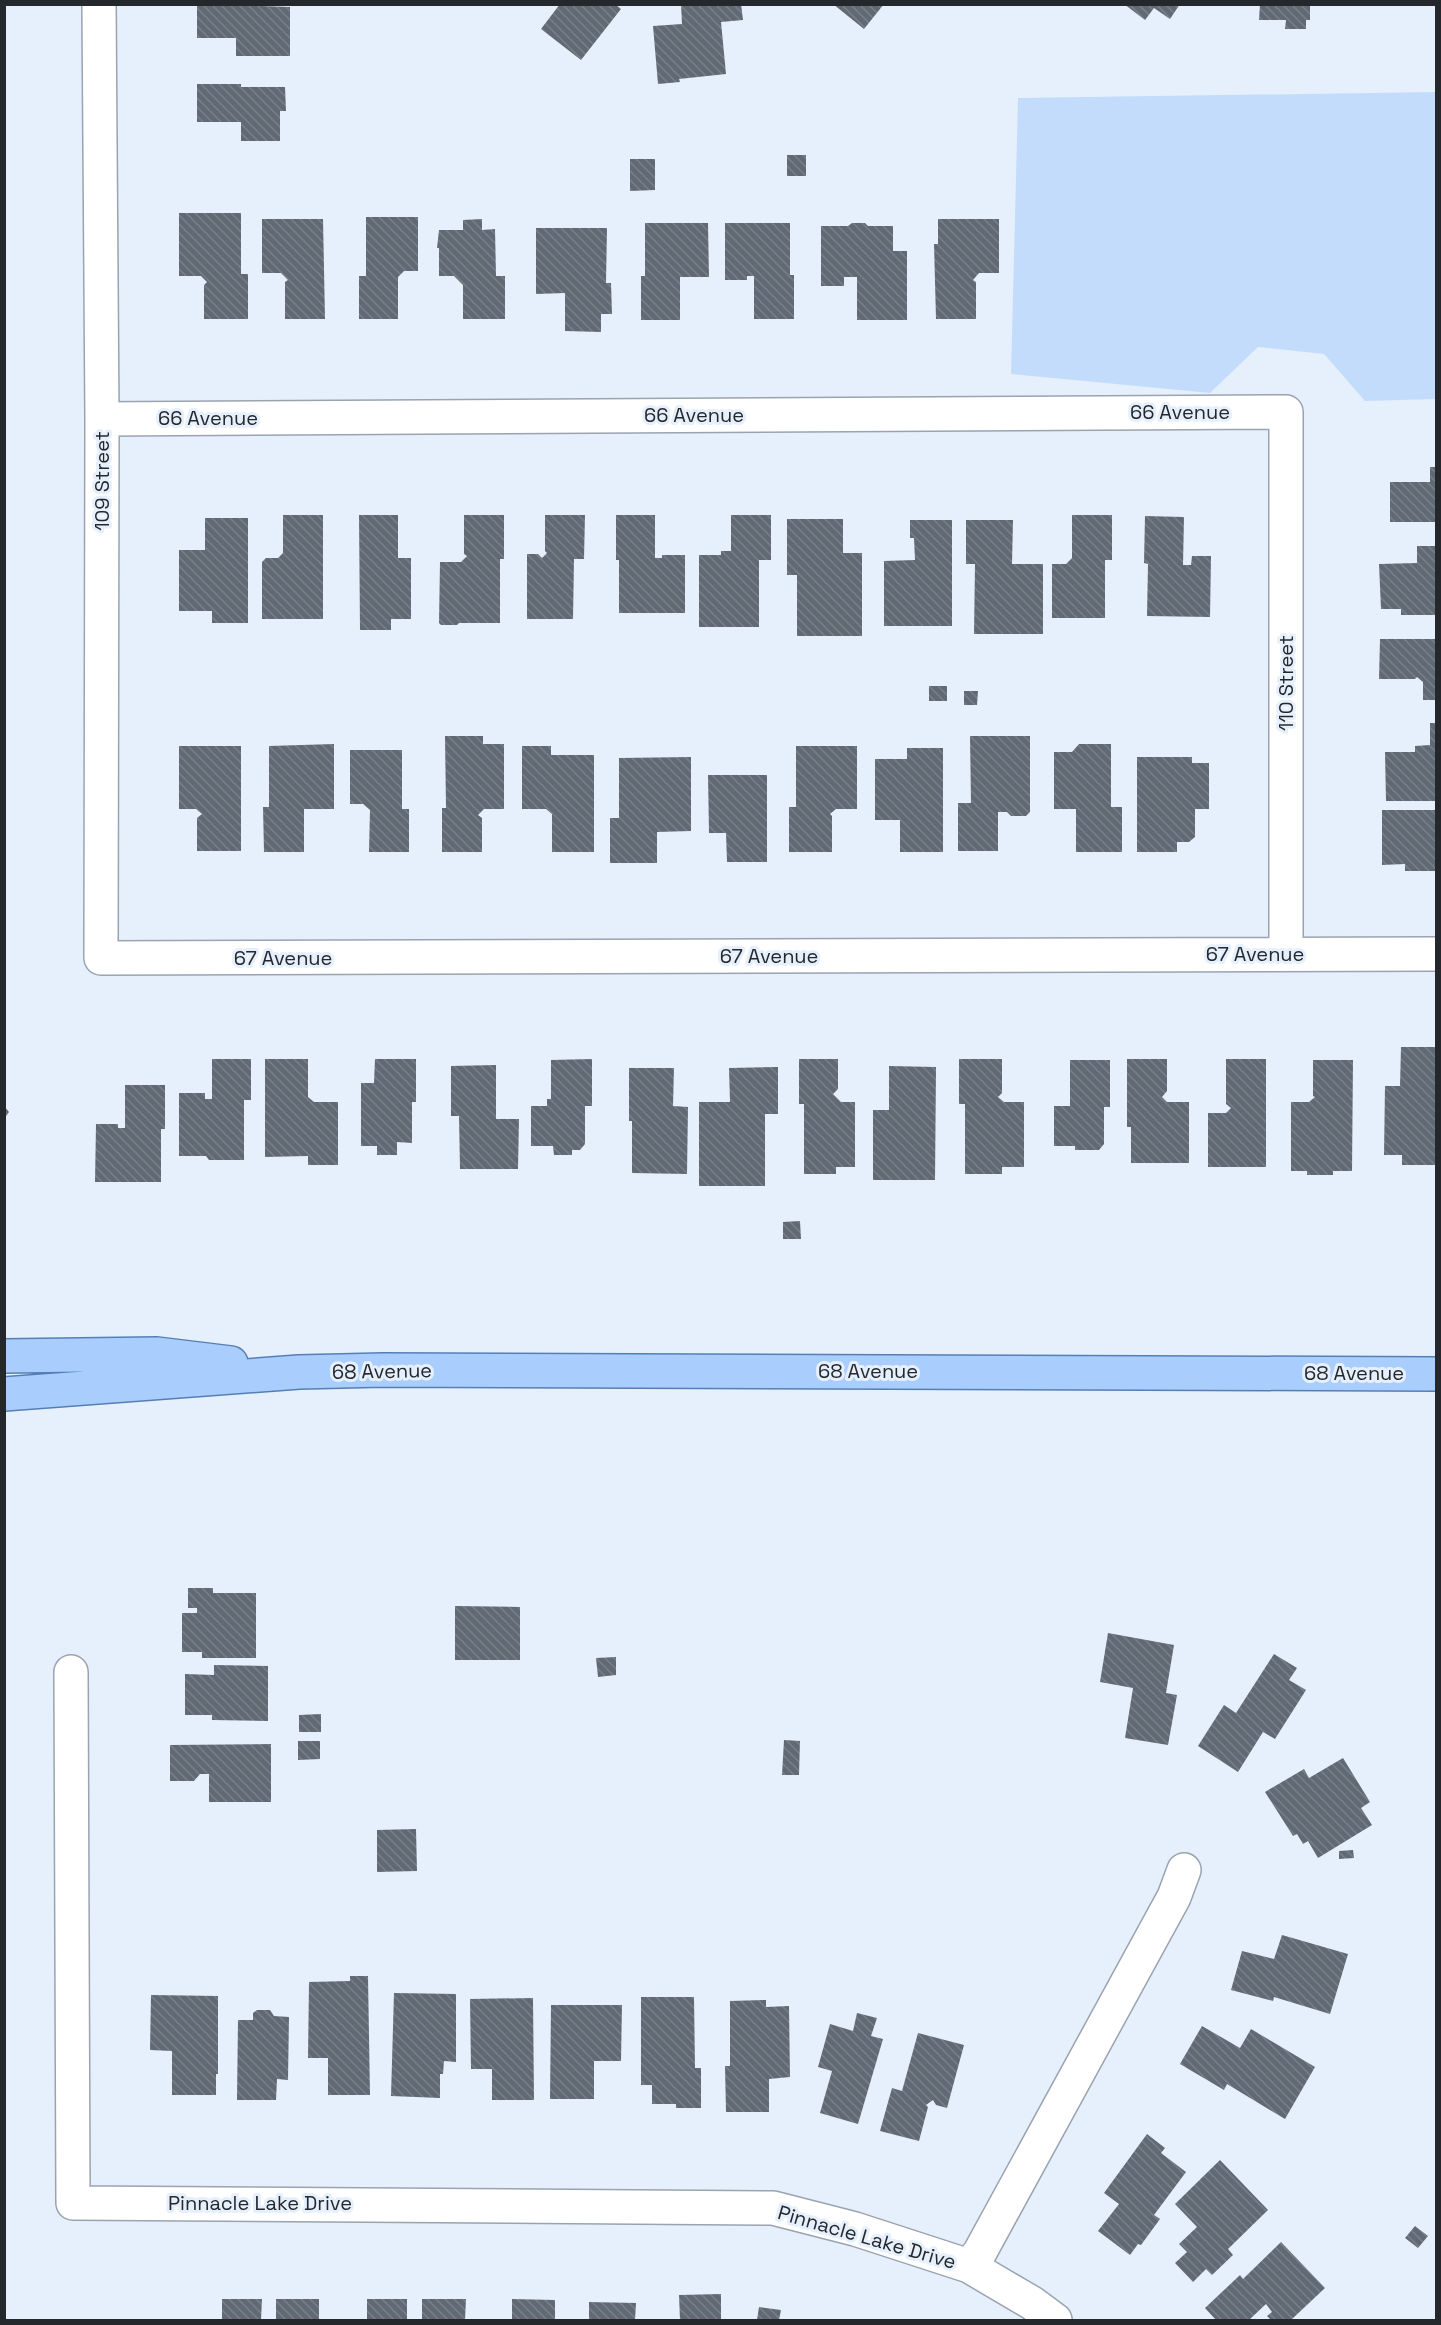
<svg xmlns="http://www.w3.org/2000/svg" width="1441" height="2325" font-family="'Space Grotesk',sans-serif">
  <defs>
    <pattern id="building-back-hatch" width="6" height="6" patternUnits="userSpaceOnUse" patternTransform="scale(1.5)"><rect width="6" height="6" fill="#616a74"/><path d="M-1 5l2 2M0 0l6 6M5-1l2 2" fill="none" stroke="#787f87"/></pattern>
  </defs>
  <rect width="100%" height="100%" fill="#e6f0fd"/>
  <path fill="#c4dcfb" d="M 1436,92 L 1436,399 L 1365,401 L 1324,354 L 1258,347 L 1210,393 L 1011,374 L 1018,98 Z"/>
  <path fill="url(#building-back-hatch)" d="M 197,4 L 290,7 L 290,56 L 236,56 L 236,38 L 197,38 Z
    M 560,4 L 615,4 L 621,9 L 581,60 L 541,29 Z
    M 681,4 L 741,4 L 743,20 L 721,22 L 726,74 L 679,79 L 680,82 L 658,84 L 653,26 L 682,24 Z
    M 833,4 L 884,4 L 864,29 Z
    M 1124,4 L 1180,4 L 1170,19 L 1154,8 L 1145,20 Z
    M 1260,4 L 1310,4 L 1310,20 L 1306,20 L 1306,29 L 1285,29 L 1286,20 L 1259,20 Z
    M 197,84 L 241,84 L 241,87 L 285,87 L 286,111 L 280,111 L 280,141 L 241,141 L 241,122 L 197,122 Z
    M 787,155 L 806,155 L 806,176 L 787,176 Z
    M 630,159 L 655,159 L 655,190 L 630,191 Z
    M 179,213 L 241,213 L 241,274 L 248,274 L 248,319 L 204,319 L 204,285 L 207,282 L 201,276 L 179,276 Z
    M 366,217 L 418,217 L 418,271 L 404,271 L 398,277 L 398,319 L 359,319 L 359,276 L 366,276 Z
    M 262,219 L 323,219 L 325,319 L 285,319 L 285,282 L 288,280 L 281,273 L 262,273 Z
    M 482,219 L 482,230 L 495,229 L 496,276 L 505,276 L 505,319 L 463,319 L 463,285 L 454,276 L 439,276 L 439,248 L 437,248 L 439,230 L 463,230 L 463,220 Z
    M 938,219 L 999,219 L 999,273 L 979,273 L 973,280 L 976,282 L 976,319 L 936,319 L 934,244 L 938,244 Z
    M 645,223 L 708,223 L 709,277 L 680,277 L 680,320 L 641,320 L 641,276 L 645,276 Z
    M 725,223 L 790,223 L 790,275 L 794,275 L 794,319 L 754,319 L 754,276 L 747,276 L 747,280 L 725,280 Z
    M 852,223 L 865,223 L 868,226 L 893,226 L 893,251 L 907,251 L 907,320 L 857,320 L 857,277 L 844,277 L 844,286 L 821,286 L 821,226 L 848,226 Z
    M 536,228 L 607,228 L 606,283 L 611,283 L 612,314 L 601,314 L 601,332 L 565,331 L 565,293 L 536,294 Z
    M 1430,467 L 1436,467 L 1436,522 L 1390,522 L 1390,482 L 1430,482 Z
    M 283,515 L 323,515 L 323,619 L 262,619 L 262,562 L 266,558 L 278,558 L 283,553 Z
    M 359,515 L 398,515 L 398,558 L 411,558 L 411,619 L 391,619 L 391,630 L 360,630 Z
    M 464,515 L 504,515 L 504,559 L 500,559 L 500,623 L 459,623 L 457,625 L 441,625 L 439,623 L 440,562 L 461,562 L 467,556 L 464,554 Z
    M 545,515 L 585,515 L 584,559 L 574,559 L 573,619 L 527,619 L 527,554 L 538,554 L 542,558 L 547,553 L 545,551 Z
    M 616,515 L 655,515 L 655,558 L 662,558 L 662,555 L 685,555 L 685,613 L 619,613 L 619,560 L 616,560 Z
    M 731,515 L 771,515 L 771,560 L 759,560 L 759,627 L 699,627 L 699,555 L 721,555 L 721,551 L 731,551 Z
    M 1072,515 L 1112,515 L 1112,560 L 1105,560 L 1105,618 L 1052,618 L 1052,564 L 1066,564 L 1072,558 Z
    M 1145,516 L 1184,517 L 1183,565 L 1191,565 L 1192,556 L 1211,556 L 1210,617 L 1147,616 L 1148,564 L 1144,563 Z
    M 205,518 L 248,518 L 248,623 L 212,623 L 212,611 L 179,611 L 179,550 L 205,550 Z
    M 787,519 L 843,519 L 843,553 L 862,553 L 862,636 L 797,636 L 797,575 L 787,575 Z
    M 910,520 L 952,520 L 952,626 L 884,626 L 884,561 L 915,560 L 914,538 L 910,538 Z
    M 966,520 L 1013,520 L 1012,564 L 1043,564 L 1043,634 L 974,634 L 975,564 L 966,564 Z
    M 1417,546 L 1436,546 L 1435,615 L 1401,615 L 1401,609 L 1381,609 L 1379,564 L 1417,563 Z
    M 1380,639 L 1436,639 L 1436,700 L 1423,700 L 1423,682 L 1417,677 L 1415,679 L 1379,679 Z
    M 929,686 L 947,686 L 947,701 L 929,701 Z
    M 964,691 L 978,691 L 977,705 L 964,705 Z
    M 1430,723 L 1436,723 L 1436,801 L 1386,801 L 1385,752 L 1415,752 L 1415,746 L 1430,745 Z
    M 445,736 L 483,736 L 483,744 L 504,744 L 504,809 L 484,809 L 478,815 L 482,818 L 482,852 L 442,852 L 442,808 L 446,808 Z
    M 970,736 L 1030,736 L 1030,812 L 1026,816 L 1011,816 L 1007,812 L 998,812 L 998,851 L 958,851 L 958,803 L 971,803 Z
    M 334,744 L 334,809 L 304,809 L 304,852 L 264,852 L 263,807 L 269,807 L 269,746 Z
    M 1079,744 L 1111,744 L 1111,807 L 1122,807 L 1122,852 L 1076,852 L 1076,809 L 1054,809 L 1054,752 L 1072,752 Z
    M 179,746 L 241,746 L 241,851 L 197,851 L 197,818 L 202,814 L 196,809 L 179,809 Z
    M 522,746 L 551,746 L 551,755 L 594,755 L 594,852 L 552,852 L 552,814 L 546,809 L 522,809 Z
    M 796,746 L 857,746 L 857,809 L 836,809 L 830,814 L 832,816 L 832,852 L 789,852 L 789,807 L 796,807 Z
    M 907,748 L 943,748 L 943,852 L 900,852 L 900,820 L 875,820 L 875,759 L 907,759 Z
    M 350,750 L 402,750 L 402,809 L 409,809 L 409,852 L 369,852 L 370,810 L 363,804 L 350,804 Z
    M 691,757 L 691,831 L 657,832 L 657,863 L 610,863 L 610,818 L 619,818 L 619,758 Z
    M 1137,757 L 1192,757 L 1192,763 L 1209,763 L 1209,809 L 1195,809 L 1195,837 L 1189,842 L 1177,842 L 1177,852 L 1137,852 Z
    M 708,775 L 767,775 L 767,862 L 727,862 L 726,833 L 709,833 Z
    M 1382,810 L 1436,810 L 1436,871 L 1405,871 L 1405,864 L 1382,865 Z
    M 1401,1047 L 1436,1047 L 1436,1165 L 1402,1165 L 1402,1155 L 1384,1155 L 1385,1086 L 1400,1086 Z
    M 212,1059 L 251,1059 L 251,1100 L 244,1100 L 244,1160 L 209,1160 L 206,1156 L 179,1156 L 179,1093 L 205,1093 L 205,1099 L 212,1099 Z
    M 265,1059 L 308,1059 L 308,1097 L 314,1102 L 338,1102 L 338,1165 L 308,1165 L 308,1156 L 265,1157 Z
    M 375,1059 L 416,1059 L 416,1102 L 412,1102 L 412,1143 L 397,1142 L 397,1155 L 377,1155 L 377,1146 L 361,1146 L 361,1083 L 374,1083 Z
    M 592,1059 L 592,1106 L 585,1106 L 585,1144 L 580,1150 L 572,1150 L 572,1155 L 554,1155 L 553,1146 L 531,1146 L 531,1106 L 547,1106 L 547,1099 L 551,1099 L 551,1060 Z
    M 799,1059 L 838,1059 L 838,1089 L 833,1094 L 841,1102 L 855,1102 L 855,1167 L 836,1167 L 836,1174 L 804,1174 L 804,1104 L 799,1104 Z
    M 959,1059 L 1002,1059 L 1002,1093 L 998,1097 L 1004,1102 L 1024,1102 L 1024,1167 L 1002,1167 L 1002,1174 L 965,1174 L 965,1104 L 959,1104 Z
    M 1127,1059 L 1167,1059 L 1167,1091 L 1162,1097 L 1167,1102 L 1189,1102 L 1189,1163 L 1131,1163 L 1131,1127 L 1127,1127 Z
    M 1226,1059 L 1266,1059 L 1266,1167 L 1208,1167 L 1208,1113 L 1226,1113 L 1231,1108 L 1226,1104 Z
    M 1070,1060 L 1110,1060 L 1110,1107 L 1104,1107 L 1104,1144 L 1099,1150 L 1075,1150 L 1075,1146 L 1054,1146 L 1054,1106 L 1070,1106 Z
    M 1313,1060 L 1353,1060 L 1352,1171 L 1333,1171 L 1333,1175 L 1307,1175 L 1307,1171 L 1291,1171 L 1291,1102 L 1309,1102 L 1315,1097 L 1313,1096 Z
    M 496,1065 L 496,1119 L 519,1119 L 518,1169 L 460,1169 L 459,1116 L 451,1116 L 451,1066 Z
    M 889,1066 L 936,1067 L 935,1180 L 873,1180 L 873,1110 L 889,1110 Z
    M 778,1067 L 778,1114 L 765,1114 L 765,1186 L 699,1186 L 699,1102 L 730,1102 L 729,1068 Z
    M 629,1068 L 674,1068 L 673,1106 L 688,1107 L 687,1174 L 632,1173 L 632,1121 L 629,1121 Z
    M 125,1085 L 165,1085 L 165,1129 L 161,1129 L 161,1182 L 95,1182 L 96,1124 L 118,1124 L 118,1128 L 125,1128 Z
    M 4,1106 L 9,1112 L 4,1119 Z
    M 800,1221 L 801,1239 L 783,1239 L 783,1222 Z
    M 188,1588 L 213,1588 L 213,1593 L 256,1593 L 256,1658 L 202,1658 L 202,1652 L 182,1652 L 182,1613 L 197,1613 L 197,1608 L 188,1608 Z
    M 455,1606 L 520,1607 L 520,1660 L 455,1660 Z
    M 1108,1633 L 1174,1645 L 1166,1693 L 1177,1695 L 1168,1745 L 1125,1738 L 1133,1688 L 1100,1682 Z
    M 1274,1654 L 1297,1668 L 1289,1680 L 1306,1690 L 1275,1739 L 1263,1732 L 1238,1772 L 1198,1746 L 1224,1705 L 1236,1713 Z
    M 616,1657 L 616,1675 L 598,1677 L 596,1658 Z
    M 214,1665 L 268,1666 L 268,1721 L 212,1720 L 212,1715 L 185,1715 L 185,1674 L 214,1675 Z
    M 321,1714 L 321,1732 L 299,1732 L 299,1715 Z
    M 784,1740 L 800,1741 L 799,1775 L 782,1775 Z
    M 298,1741 L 320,1741 L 320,1759 L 298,1760 Z
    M 271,1744 L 271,1802 L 209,1802 L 209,1774 L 200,1774 L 194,1781 L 170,1781 L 170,1745 Z
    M 1343,1758 L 1370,1802 L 1361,1808 L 1372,1825 L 1318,1858 L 1308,1841 L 1303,1844 L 1297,1834 L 1293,1836 L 1265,1792 L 1304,1769 L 1309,1778 Z
    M 416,1829 L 417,1871 L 377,1872 L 377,1830 Z
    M 1353,1850 L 1354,1858 L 1339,1859 L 1339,1851 Z
    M 1282,1935 L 1348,1954 L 1330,2014 L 1274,1997 L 1273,2001 L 1231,1990 L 1242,1951 L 1274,1959 Z
    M 350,1976 L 368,1976 L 370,2095 L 328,2095 L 328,2058 L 308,2058 L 309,1982 L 350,1981 Z
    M 394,1993 L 456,1994 L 456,2062 L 444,2061 L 443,2074 L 440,2074 L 440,2098 L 391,2096 Z
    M 151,1995 L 218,1996 L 218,2074 L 216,2074 L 216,2095 L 172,2095 L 172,2051 L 150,2050 Z
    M 641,1997 L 694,1997 L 695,2068 L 701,2068 L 701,2108 L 676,2108 L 676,2104 L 652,2104 L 652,2085 L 641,2085 Z
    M 533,1998 L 534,2100 L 492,2100 L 492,2069 L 471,2069 L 470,1999 Z
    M 766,2000 L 766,2007 L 789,2006 L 790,2077 L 769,2079 L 769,2112 L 726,2112 L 725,2066 L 730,2066 L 730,2001 Z
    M 551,2005 L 622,2005 L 621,2061 L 594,2061 L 594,2099 L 550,2099 Z
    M 257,2010 L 270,2010 L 274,2016 L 289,2017 L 288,2080 L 277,2079 L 276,2100 L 237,2100 L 238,2020 L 253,2020 L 253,2013 Z
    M 857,2013 L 877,2018 L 871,2036 L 883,2039 L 858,2124 L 820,2113 L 832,2071 L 818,2067 L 830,2024 L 853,2031 Z
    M 1202,2026 L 1240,2048 L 1251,2029 L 1315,2067 L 1285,2119 L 1227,2084 L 1224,2090 L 1180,2064 Z
    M 918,2033 L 964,2045 L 947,2108 L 936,2105 L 933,2100 L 926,2105 L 928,2107 L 919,2141 L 880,2131 L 892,2088 L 902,2091 Z
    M 1147,2134 L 1165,2148 L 1161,2153 L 1186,2172 L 1154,2215 L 1160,2219 L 1141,2245 L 1138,2244 L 1130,2255 L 1098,2231 L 1119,2204 L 1104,2193 Z
    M 1220,2160 L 1268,2210 L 1228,2249 L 1233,2255 L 1212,2275 L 1206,2269 L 1193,2282 L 1175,2263 L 1187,2252 L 1179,2244 L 1197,2227 L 1175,2204 Z
    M 1415,2226 L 1428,2236 L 1418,2248 L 1405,2238 Z
    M 1281,2242 L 1325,2288 L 1291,2320 L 1271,2320 L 1267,2316 L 1272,2312 L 1266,2304 L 1249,2320 L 1216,2320 L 1205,2308 L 1240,2275 L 1243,2279 Z
    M 721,2294 L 721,2320 L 680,2320 L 679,2295 Z
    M 222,2299 L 262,2299 L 261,2320 L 222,2320 Z
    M 276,2299 L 319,2299 L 319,2320 L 276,2320 Z
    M 367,2299 L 407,2299 L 407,2320 L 367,2320 Z
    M 422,2299 L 466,2299 L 465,2320 L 422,2320 Z
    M 512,2299 L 555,2300 L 555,2320 L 512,2320 Z
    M 589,2302 L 636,2303 L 635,2320 L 589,2320 Z
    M 759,2307 L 781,2310 L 779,2320 L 757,2320 Z"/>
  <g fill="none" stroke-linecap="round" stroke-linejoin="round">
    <defs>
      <path id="minor" d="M 99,4 L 102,419 L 101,958 L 1436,954
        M 102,419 L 1286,412 L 1286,954
        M 71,1672 L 73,2203 L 773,2208 L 855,2229 L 969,2266 L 1032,2303 L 1055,2320
        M 969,2266 L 980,2252 L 1174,1897 L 1184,1870"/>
      <path id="major" d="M 4,1356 L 157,1354 L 231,1363
        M 4,1394 L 299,1372 L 383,1370 L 1436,1374"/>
    </defs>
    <use href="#minor" stroke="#9aa3af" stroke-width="36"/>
    <use href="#major" stroke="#557fb4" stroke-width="36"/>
    <use href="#minor" stroke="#fff" stroke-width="33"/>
    <use href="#major" stroke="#a9cefe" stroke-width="33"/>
  </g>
  <g text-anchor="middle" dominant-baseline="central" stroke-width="6" stroke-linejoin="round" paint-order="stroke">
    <g font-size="20" fill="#24282c" stroke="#e6f0fd">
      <text x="1180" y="412">66 Avenue</text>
      <text x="694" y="415">66 Avenue</text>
      <text x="208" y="418">66 Avenue</text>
      <text transform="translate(102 481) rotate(-90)">109 Street</text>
      <text transform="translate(1286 683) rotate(-90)">110 Street</text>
      <text x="1255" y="954">67 Avenue</text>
      <text x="769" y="956">67 Avenue</text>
      <text x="283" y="958">67 Avenue</text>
      <text transform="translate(382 1371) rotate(-1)">68 Avenue</text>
      <text x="868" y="1371">68 Avenue</text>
      <text x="1354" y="1373">68 Avenue</text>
      <text x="260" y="2203">Pinnacle Lake Drive</text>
      <text transform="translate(867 2237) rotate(16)">Pinnacle Lake Drive</text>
    </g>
  </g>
  <rect width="1441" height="2325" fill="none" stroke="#24282c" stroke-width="12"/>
</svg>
